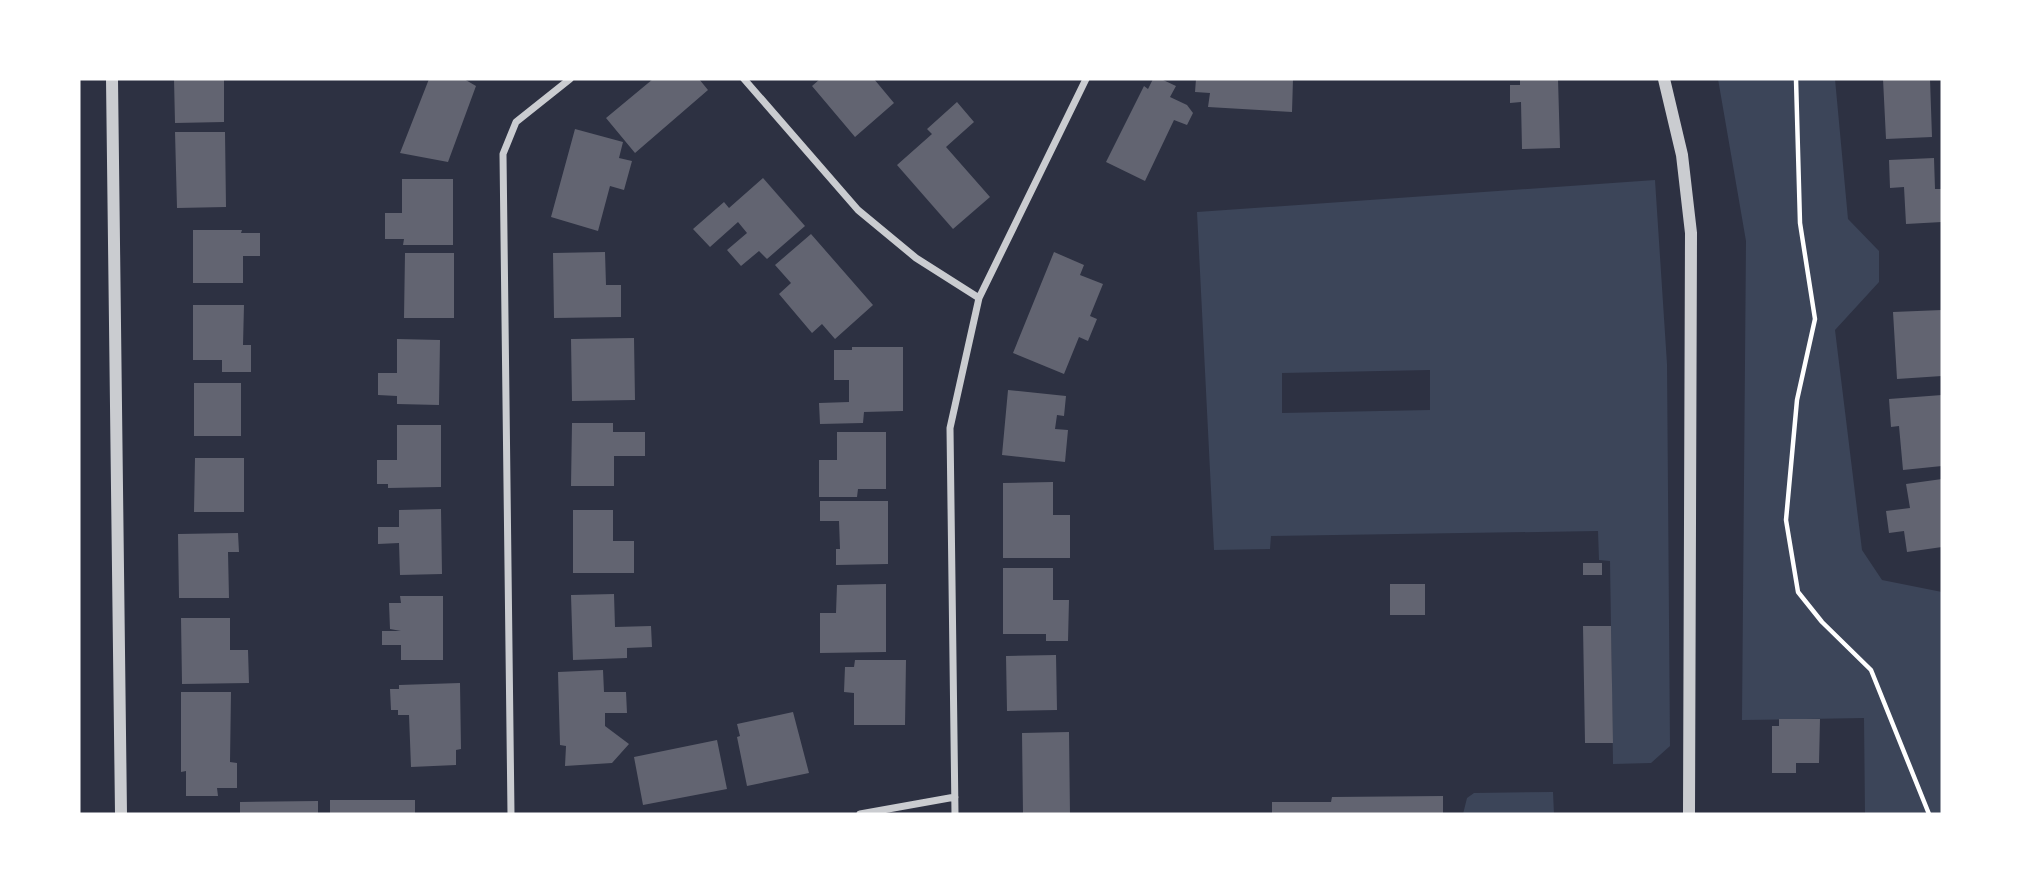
<svg xmlns="http://www.w3.org/2000/svg" width="2021" height="893" font-family="Karla,sans-serif">
  <rect width="100%" height="100%" fill="#2d3142"/>
  <path fill="#3c4559" fill-rule="evenodd" d="M 1718,79 L 1835,79 L 1848,219 L 1879,251 L 1879,282 L 1835,330 L 1862,550 L 1882,580 L 1942,592 L 1942,814 L 1865,814 L 1864,718 L 1742,720 L 1746,241 Z
    M 1655,180 L 1667,364 L 1670,746 L 1651,763 L 1613,764 L 1610,561 L 1599,560 L 1598,531 L 1271,536 L 1270,549 L 1214,550 L 1197,212 ZM 1430,370 L 1430,410 L 1282,413 L 1282,373 Z
    M 1553,792 L 1554,814 L 1463,814 L 1467,798 L 1474,793 Z"/>
  <path fill="#626471" d="M 174,79 L 224,79 L 224,122 L 175,123 Z
    M 429,79 L 464,79 L 476,86 L 448,162 L 400,153 Z
    M 653,79 L 699,79 L 708,90 L 635,153 L 606,118 Z
    M 820,79 L 874,79 L 894,103 L 855,137 L 812,86 Z
    M 1153,79 L 1161,79 L 1176,86 L 1170,97 L 1187,105 L 1193,113 L 1187,125 L 1174,120 L 1145,181 L 1106,162 L 1144,86 L 1148,89 Z
    M 1196,79 L 1293,79 L 1292,112 L 1208,107 L 1210,93 L 1195,92 Z
    M 1520,79 L 1558,79 L 1560,148 L 1522,149 L 1521,102 L 1510,103 L 1510,85 L 1520,85 Z
    M 1883,79 L 1930,79 L 1932,137 L 1886,139 Z
    M 957,102 L 974,122 L 946,147 L 990,197 L 953,229 L 897,165 L 932,134 L 927,129 Z
    M 575,129 L 623,142 L 619,158 L 632,161 L 624,190 L 610,186 L 598,231 L 551,217 Z
    M 175,132 L 225,132 L 226,207 L 177,208 Z
    M 1934,158 L 1935,189 L 1942,189 L 1942,222 L 1906,224 L 1904,187 L 1890,188 L 1889,160 Z
    M 763,178 L 805,226 L 767,259 L 759,251 L 741,266 L 727,250 L 747,233 L 738,222 L 710,247 L 693,229 L 724,202 L 729,208 Z
    M 402,179 L 453,179 L 453,245 L 403,245 L 404,239 L 385,239 L 385,213 L 402,213 Z
    M 193,230 L 242,230 L 241,233 L 260,233 L 260,256 L 243,256 L 243,283 L 193,283 Z
    M 811,234 L 873,305 L 835,339 L 822,324 L 812,333 L 779,294 L 791,283 L 775,265 Z
    M 605,252 L 606,285 L 621,285 L 621,317 L 554,318 L 553,253 Z
    M 1054,252 L 1084,265 L 1080,275 L 1103,284 L 1090,316 L 1097,319 L 1088,341 L 1079,337 L 1064,374 L 1013,353 Z
    M 405,253 L 454,253 L 454,318 L 404,318 Z
    M 193,305 L 244,305 L 243,345 L 251,345 L 251,372 L 222,372 L 222,360 L 193,360 Z
    M 1942,310 L 1942,376 L 1897,379 L 1893,312 Z
    M 634,338 L 635,400 L 572,401 L 571,339 Z
    M 397,339 L 440,340 L 439,405 L 397,404 L 397,396 L 378,395 L 378,373 L 397,373 Z
    M 852,347 L 903,347 L 903,411 L 864,412 L 863,423 L 820,424 L 819,403 L 849,402 L 849,380 L 834,380 L 834,350 L 852,350 Z
    M 194,383 L 241,383 L 241,436 L 194,436 Z
    M 1008,390 L 1066,396 L 1064,416 L 1057,415 L 1055,429 L 1068,430 L 1065,462 L 1002,455 Z
    M 1942,395 L 1942,466 L 1903,470 L 1899,426 L 1891,427 L 1889,399 Z
    M 572,423 L 613,423 L 613,432 L 645,432 L 645,456 L 614,456 L 614,486 L 571,486 Z
    M 397,425 L 441,425 L 441,487 L 388,488 L 388,484 L 377,484 L 377,460 L 397,460 Z
    M 837,432 L 886,432 L 886,489 L 858,489 L 857,497 L 819,497 L 819,460 L 837,460 Z
    M 195,458 L 244,458 L 244,512 L 194,512 Z
    M 1942,479 L 1942,547 L 1907,552 L 1904,531 L 1889,533 L 1886,511 L 1910,508 L 1906,484 Z
    M 1053,482 L 1053,515 L 1070,515 L 1070,558 L 1003,558 L 1003,483 Z
    M 820,501 L 888,501 L 888,564 L 836,565 L 836,549 L 840,549 L 839,521 L 820,521 Z
    M 441,509 L 442,574 L 400,575 L 399,543 L 378,544 L 378,527 L 399,527 L 399,510 Z
    M 573,510 L 613,510 L 613,541 L 634,541 L 634,573 L 573,573 Z
    M 238,533 L 239,552 L 228,552 L 229,598 L 179,598 L 178,534 Z
    M 1583,563 L 1602,563 L 1602,575 L 1583,575 Z
    M 1003,568 L 1053,568 L 1053,600 L 1069,600 L 1068,641 L 1046,641 L 1046,634 L 1003,634 Z
    M 886,584 L 886,652 L 820,653 L 820,613 L 836,613 L 837,585 Z
    M 1390,584 L 1425,584 L 1425,615 L 1390,615 Z
    M 614,594 L 615,627 L 651,626 L 652,647 L 627,648 L 627,658 L 573,660 L 571,595 Z
    M 400,596 L 443,596 L 443,660 L 401,660 L 401,645 L 382,645 L 382,631 L 401,631 L 390,629 L 389,603 L 401,603 Z
    M 181,618 L 230,618 L 230,650 L 248,650 L 249,683 L 182,684 Z
    M 1583,626 L 1611,626 L 1613,743 L 1585,743 Z
    M 1056,655 L 1057,710 L 1007,711 L 1006,656 Z
    M 855,660 L 906,660 L 905,725 L 854,725 L 854,693 L 844,692 L 845,667 L 854,667 Z
    M 603,670 L 604,692 L 626,692 L 627,713 L 605,713 L 605,726 L 629,744 L 612,763 L 565,766 L 566,746 L 560,745 L 558,672 Z
    M 460,683 L 461,749 L 456,750 L 456,765 L 411,767 L 409,715 L 398,715 L 398,710 L 391,710 L 390,689 L 399,689 L 399,685 Z
    M 181,692 L 231,692 L 230,762 L 237,763 L 237,788 L 217,788 L 218,796 L 186,796 L 186,771 L 181,772 Z
    M 793,712 L 809,773 L 747,786 L 737,737 L 740,736 L 737,724 Z
    M 1779,719 L 1820,719 L 1819,763 L 1796,763 L 1796,773 L 1772,773 L 1772,726 L 1779,726 Z
    M 1069,732 L 1070,814 L 1023,814 L 1022,733 Z
    M 717,740 L 727,789 L 643,805 L 634,757 Z
    M 1443,796 L 1443,814 L 1272,814 L 1272,802 L 1331,802 L 1332,797 Z
    M 330,800 L 415,800 L 415,814 L 330,814 Z
    M 318,801 L 318,814 L 240,814 L 240,802 Z"/>
  <g fill="none" stroke-linecap="round" stroke-linejoin="round">
    <path stroke="#fff" stroke-width="4.5" d="M 1796,79 L 1800,223 L 1815,319 L 1797,400 L 1786,520 L 1798,592 L 1822,622 L 1871,670 L 1929,814"/>
    <path stroke="#caccd0" stroke-width="7" d="M 744,79 L 858,210 L 916,258 L 979,298
      M 511,814 L 503,154 L 516,122 L 570,79
      M 860,814 L 955,797
      M 955,814 L 950,428 L 979,298 L 1086,79"/>
    <path stroke="#caccd0" stroke-width="12" d="M 112,79 L 121,814
      M 1664,79 L 1682,155 L 1691,233 L 1689,814"/>
  </g>
  <rect width="2021" height="893" fill="none" stroke="#ffffff" stroke-width="161"/>
</svg>
